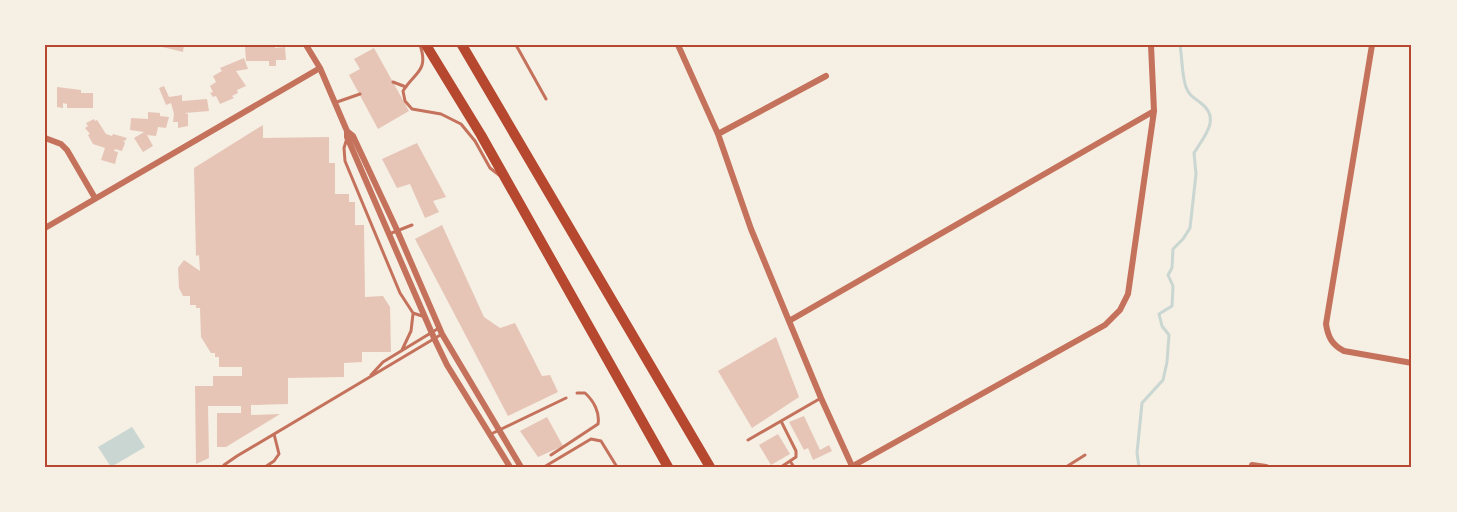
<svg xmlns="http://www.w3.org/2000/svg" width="1457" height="512" font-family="'Times New Roman',serif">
  <rect width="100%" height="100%" fill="#f6efe4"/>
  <path fill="#c9d6d2" d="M 132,427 L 145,447 L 111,467 L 98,447 Z"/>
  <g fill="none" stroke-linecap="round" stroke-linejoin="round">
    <path stroke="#c9d6d2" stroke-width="3" d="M 1139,467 L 1137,453 L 1142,403 L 1163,380 L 1167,362 L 1169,335 L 1162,326 L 1159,314 L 1172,306 L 1173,286 L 1168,275 L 1172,268 L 1173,249 L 1183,239 L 1190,228 L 1196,174 L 1194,153 C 1203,138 1221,119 1202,104 C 1195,98 1189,96 1186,87 C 1182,77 1182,56 1180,45"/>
  </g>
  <path fill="#e6c5b7" d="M 154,45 L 184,45 L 183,52 Z
    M 267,45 L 275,45 L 275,48 L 285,47 L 286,60 L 276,60 L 276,66 L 269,66 L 269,61 L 246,61 L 245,47 L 267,47 Z
    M 374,48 L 409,111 L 378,129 L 349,75 L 360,69 L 354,59 Z
    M 244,58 L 248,69 L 236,71 L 246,86 L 237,90 L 238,93 L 232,96 L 234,98 L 220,104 L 216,96 L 213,97 L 210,93 L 213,92 L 210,86 L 216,82 L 213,76 L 222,71 L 220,68 Z
    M 164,86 L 169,97 L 182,95 L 182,101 L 207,99 L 209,111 L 185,113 L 188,114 L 188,126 L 178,128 L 178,122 L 173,122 L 174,114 L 171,103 L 166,105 L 159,88 Z
    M 57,87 L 81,90 L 81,93 L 93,93 L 93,108 L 67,108 L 67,104 L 63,103 L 63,108 L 57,107 Z
    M 148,112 L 160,113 L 160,116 L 169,117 L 166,128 L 158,127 L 156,136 L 147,135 L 153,146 L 143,152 L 134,138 L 144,132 L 130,130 L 131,118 L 148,119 Z
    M 94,119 L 95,121 L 97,120 L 106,134 L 112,136 L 113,134 L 127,138 L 125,141 L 123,140 L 125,143 L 122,151 L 115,149 L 114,151 L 118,152 L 115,164 L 101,160 L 105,148 L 93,144 L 88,135 L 90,134 L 85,128 L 88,126 L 86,123 Z
    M 263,125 L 263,138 L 329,137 L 329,163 L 335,163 L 335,194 L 349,194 L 349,202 L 355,202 L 355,225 L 364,225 L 365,297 L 383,296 L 390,307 L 391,352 L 362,352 L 362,362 L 344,363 L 344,377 L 288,378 L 288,404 L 251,405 L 251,415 L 280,414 L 226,447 L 217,447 L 217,413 L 241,413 L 241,406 L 208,406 L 209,458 L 196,464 L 195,386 L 213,386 L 213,376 L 242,376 L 242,367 L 219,367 L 219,357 L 215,357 L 215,353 L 211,353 L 201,337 L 200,308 L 196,308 L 196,305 L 190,305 L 190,296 L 183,296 L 179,288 L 178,268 L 184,260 L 200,271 L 199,255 L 196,256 L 194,168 Z
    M 417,143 L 446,197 L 433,201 L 439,212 L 425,218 L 410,184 L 397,188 L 382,159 Z
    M 442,225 L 484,317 L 500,328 L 515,323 L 542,376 L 550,375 L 558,392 L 508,416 L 415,239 Z
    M 776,337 L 799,397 L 752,428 L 718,371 Z
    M 804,416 L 820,450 L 829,445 L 832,451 L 813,460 L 808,448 L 804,450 L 789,422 Z
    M 547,417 L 563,446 L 538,457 L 520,431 Z
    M 778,434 L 790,454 L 771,465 L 759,445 Z"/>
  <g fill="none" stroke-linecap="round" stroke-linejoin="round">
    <path stroke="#c5725c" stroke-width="3" d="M 420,45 C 429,71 415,72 403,91 L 405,101 L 412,109 L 441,114 L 461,124 L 475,141 L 490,168 L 499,175
      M 516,45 L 546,99
      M 393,82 L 406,87
      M 337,102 L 360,94
      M 347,138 L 344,148 L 345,161 L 400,293 L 413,313 L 422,316
      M 389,234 L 412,225
      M 402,350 L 411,331 L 413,314
      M 371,375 L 383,362 L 439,328
      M 781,421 L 796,451 L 796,457 L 790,461
      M 491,434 L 566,398
      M 748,440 L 821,398
      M 551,455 L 598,424 C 600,413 594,401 585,393 L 577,393
      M 225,467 L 224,465 L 237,456 L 442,334
      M 265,467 L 274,461 L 279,454 L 274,434
      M 544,467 L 591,439 L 601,441 L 617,467
      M 781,467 L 790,461 L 794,467
      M 1066,467 L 1085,455"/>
    <path stroke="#c5725c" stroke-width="6" d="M 306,45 L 320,68 L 347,131 L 347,137 L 434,338 L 447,365 L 510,467
      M 678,45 L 718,134 L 751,229 L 789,321 L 821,398 L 852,466
      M 1372,45 L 1326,324 C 1328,337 1332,345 1344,351 L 1412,363
      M 347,131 L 353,136 L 397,230 L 442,334 L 521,467
      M 718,134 L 826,76
      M 45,138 L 61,144 L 67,150 L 95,198
      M 45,228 L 320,68
      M 789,321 L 1154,111
      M 1252,465 L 1266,467
      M 851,467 L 1105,325 L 1120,310 L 1128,294 L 1154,111 L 1151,45"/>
    <path stroke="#b5482f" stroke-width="10" d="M 426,45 L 481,135 L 668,467
      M 462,45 L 710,467"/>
  </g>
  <rect width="1457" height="512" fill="none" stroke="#f6efe4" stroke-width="93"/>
  <rect x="46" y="46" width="1364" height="420" fill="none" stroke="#b5482f" stroke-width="2"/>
</svg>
